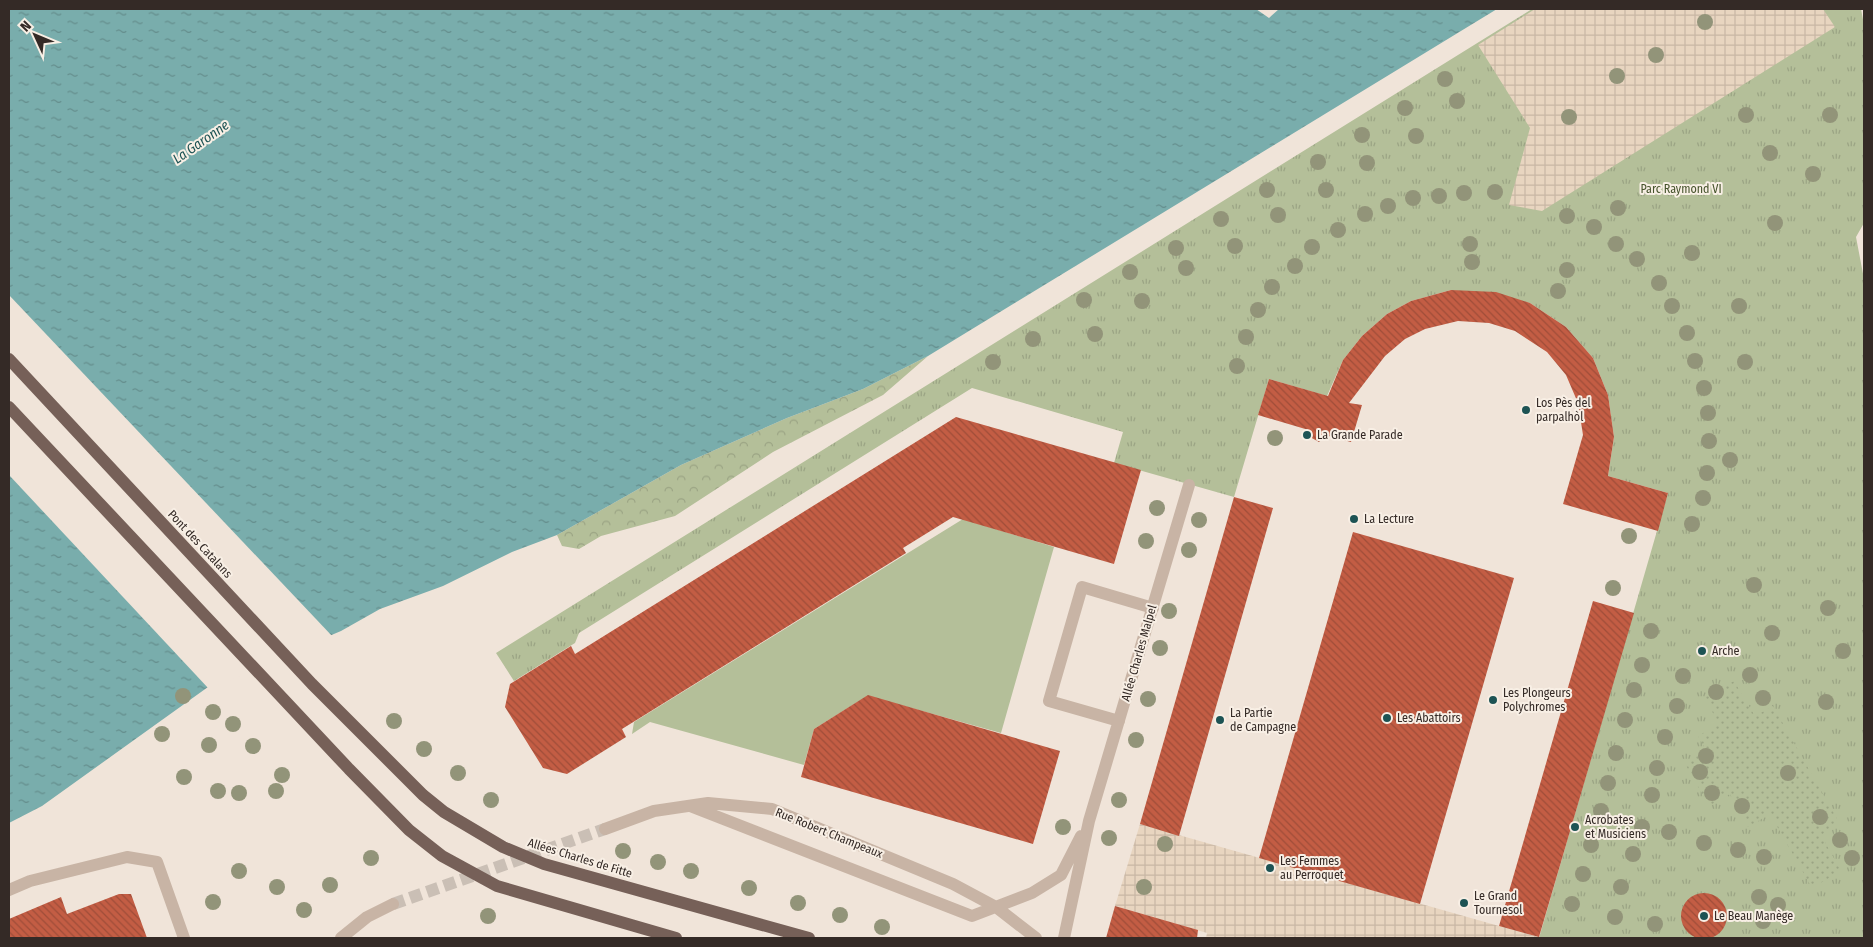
<svg xmlns="http://www.w3.org/2000/svg" width="1873" height="947" font-family="'Fira Sans Condensed',sans-serif">
  <defs>
    <pattern id="forest-crowns" width="20" height="18" patternUnits="userSpaceOnUse" patternTransform="scale(1.25)"><rect width="20" height="18" fill="#b4bf99"/><path d="M2 6a3 3 0 1 1 6 0M12 15a3 3 0 1 1 6 0" fill="none" stroke="#9ba484"/></pattern>
    <pattern id="park-tufts" width="24" height="20" patternUnits="userSpaceOnUse" patternTransform="scale(1.25)"><rect width="24" height="20" fill="#b4bf99"/><path d="M3 7l-1-3M5 7V3M7 7l1-3M15 17l-1-3M17 17v-4M19 17l1-3" fill="none" stroke="#9ba484"/></pattern>
    <pattern id="garden-dots" width="8" height="8" patternUnits="userSpaceOnUse" patternTransform="scale(1.25)"><rect width="8" height="8" fill="#b4bf99"/><path d="M2 2h.1M6 6h.1" fill="none" stroke="#9ba484" stroke-width="1.8" stroke-linecap="round"/></pattern>
    <pattern id="plaza-grid" width="8" height="8" patternUnits="userSpaceOnUse" patternTransform="scale(1.25)"><rect width="8" height="8" fill="#e8d5c0"/><path d="M0 4h8M4 0v8" fill="none" stroke="#c8b7a5"/></pattern>
    <pattern id="water-ripples" width="26" height="14" patternUnits="userSpaceOnUse" patternTransform="scale(1.25)"><rect width="26" height="14" fill="#79adac"/><path d="M2 4q2-2 4 0t4 0M15 11q2-2 4 0t4 0" fill="none" stroke="#648d8c"/></pattern>
    <pattern id="building-back-hatch" width="6" height="6" patternUnits="userSpaceOnUse" patternTransform="scale(1.25)"><rect width="6" height="6" fill="#c35d44"/><path d="M-1 5l2 2M0 0l6 6M5-1l2 2" fill="none" stroke="#9f4d39"/></pattern>
  </defs>
  <rect width="100%" height="100%" fill="#f0e4d9"/>
  <path fill="#b4bf99" d="M 963,519 L 1054,547 L 1001,733 L 897,704 L 859,701 L 814,729 L 804,765 L 650,722 L 632,734 L 634,722 Z"/>
  <path fill="url(#forest-crowns)" d="M 928,356 L 883,395 L 773,452 L 675,516 L 601,536 L 579,549 L 562,546 L 557,535 L 681,465 L 787,418 L 863,389 Z"/>
  <path fill="url(#park-tufts)" d="M 1532,9 L 1861,9 L 1864,25 L 1864,223 L 1856,237 L 1864,279 L 1864,938 L 1539,938 L 1668,493 L 1608,476 L 1614,437 L 1608,395 L 1593,358 L 1566,327 L 1530,303 L 1451,290 L 1411,301 L 1387,314 L 1362,336 L 1343,360 L 1327,396 L 1269,379 L 1234,497 L 1114,463 L 1123,432 L 972,388 L 579,633 L 575,643 L 514,681 L 496,653 Z"/>
  <path fill="url(#garden-dots)" d="M 1734,681 L 1755,716 L 1773,706 L 1840,824 L 1821,835 L 1841,871 L 1812,888 L 1770,814 L 1748,827 L 1730,794 L 1709,806 L 1684,762 L 1706,750 L 1698,736 L 1719,724 L 1704,697 Z"/>
  <path fill="url(#plaza-grid)" d="M 1535,9 L 1823,9 L 1835,27 L 1542,211 L 1509,205 L 1530,128 L 1478,45 Z
    M 1140,824 L 1499,926 L 1539,937 L 1206,938 L 1207,933 L 1115,906 Z"/>
  <path fill="url(#water-ripples)" d="M 9,9 L 1256,9 L 1269,18 L 1279,9 L 1497,9 L 928,356 L 863,389 L 787,418 L 681,465 L 557,535 L 512,552 L 443,586 L 380,609 L 341,631 L 208,687 L 42,806 L 9,823 Z"/>
  <path fill="#f0e4d9" d="M 9,295 L 333,637 L 209,689 L 9,475 Z"/>
  <path fill="url(#building-back-hatch)" d="M 1451,290 L 1496,292 L 1530,303 L 1566,327 L 1593,358 L 1608,395 L 1614,437 L 1608,476 L 1668,493 L 1658,531 L 1563,504 L 1583,435 L 1578,403 L 1566,375 L 1547,352 L 1515,331 L 1489,323 L 1458,321 L 1425,329 L 1405,339 L 1385,356 L 1349,403 L 1362,405 L 1351,442 L 1325,435 L 1319,442 L 1310,437 L 1312,431 L 1258,415 L 1269,379 L 1328,396 L 1343,360 L 1362,336 L 1387,314 L 1411,301 Z
    M 956,417 L 1141,470 L 1114,564 L 953,517 L 903,548 L 906,553 L 622,729 L 626,737 L 567,774 L 543,768 L 505,707 L 510,684 L 571,646 L 575,654 Z
    M 1234,497 L 1273,508 L 1179,836 L 1140,824 Z
    M 1353,532 L 1514,578 L 1420,904 L 1259,858 Z
    M 1593,601 L 1634,613 L 1539,937 L 1499,926 Z
    M 868,695 L 1060,751 L 1033,844 L 801,777 L 814,729 Z
    M1681 916a23 23 0 1 1 46 0a23 23 0 1 1-46 0Z
    M 119,894 L 131,894 L 147,938 L 9,938 L 9,919 L 61,897 L 67,914 Z
    M 1115,906 L 1198,930 L 1197,938 L 1106,938 Z"/>
  <g fill="none" stroke-linecap="round" stroke-linejoin="round">
    <path stroke="#cabfb5" stroke-width="12" stroke-dasharray="12 6" stroke-linecap="butt" d="M 393,904 L 605,829"/>
    <path stroke="#c8b4a5" stroke-width="12" d="M 1119,721 L 1049,701 L 1082,587 L 1153,608
      M 690,806 L 972,916 L 1032,893 L 1061,875 L 1081,836
      M 605,829 L 654,811 L 708,803 L 772,809 L 953,884 L 996,907 L 1036,938
      M 9,890 L 30,881 L 127,857 L 157,862 L 184,938
      M 341,938 L 367,917 L 393,904
      M 1064,938 L 1089,821 L 1189,485"/>
    <path stroke="#766058" stroke-width="12" d="M 9,359 L 312,684 L 423,795 L 444,812 L 503,847 L 544,864 L 809,938
      M 9,407 L 349,769 L 409,830 L 442,856 L 497,886 L 676,938"/>
  </g>
  <g fill="#929479">
    <circle cx="1705" cy="22" r="8"/>
    <circle cx="1656" cy="55" r="8"/>
    <circle cx="1617" cy="76" r="8"/>
    <circle cx="1445" cy="79" r="8"/>
    <circle cx="1457" cy="101" r="8"/>
    <circle cx="1405" cy="108" r="8"/>
    <circle cx="1746" cy="115" r="8"/>
    <circle cx="1830" cy="115" r="8"/>
    <circle cx="1569" cy="117" r="8"/>
    <circle cx="1362" cy="135" r="8"/>
    <circle cx="1416" cy="136" r="8"/>
    <circle cx="1770" cy="153" r="8"/>
    <circle cx="1318" cy="162" r="8"/>
    <circle cx="1367" cy="163" r="8"/>
    <circle cx="1813" cy="174" r="8"/>
    <circle cx="1267" cy="190" r="8"/>
    <circle cx="1326" cy="190" r="8"/>
    <circle cx="1495" cy="192" r="8"/>
    <circle cx="1464" cy="193" r="8"/>
    <circle cx="1439" cy="196" r="8"/>
    <circle cx="1413" cy="198" r="8"/>
    <circle cx="1388" cy="206" r="8"/>
    <circle cx="1618" cy="208" r="8"/>
    <circle cx="1365" cy="214" r="8"/>
    <circle cx="1278" cy="215" r="8"/>
    <circle cx="1567" cy="216" r="8"/>
    <circle cx="1221" cy="219" r="8"/>
    <circle cx="1775" cy="223" r="8"/>
    <circle cx="1594" cy="227" r="8"/>
    <circle cx="1338" cy="230" r="8"/>
    <circle cx="1470" cy="244" r="8"/>
    <circle cx="1616" cy="244" r="8"/>
    <circle cx="1235" cy="246" r="8"/>
    <circle cx="1312" cy="247" r="8"/>
    <circle cx="1176" cy="248" r="8"/>
    <circle cx="1692" cy="253" r="8"/>
    <circle cx="1637" cy="259" r="8"/>
    <circle cx="1472" cy="262" r="8"/>
    <circle cx="1295" cy="266" r="8"/>
    <circle cx="1186" cy="268" r="8"/>
    <circle cx="1567" cy="270" r="8"/>
    <circle cx="1130" cy="272" r="8"/>
    <circle cx="1659" cy="283" r="8"/>
    <circle cx="1272" cy="287" r="8"/>
    <circle cx="1558" cy="291" r="8"/>
    <circle cx="1084" cy="300" r="8"/>
    <circle cx="1142" cy="301" r="8"/>
    <circle cx="1672" cy="306" r="8"/>
    <circle cx="1739" cy="306" r="8"/>
    <circle cx="1258" cy="310" r="8"/>
    <circle cx="1687" cy="333" r="8"/>
    <circle cx="1095" cy="334" r="8"/>
    <circle cx="1246" cy="337" r="8"/>
    <circle cx="1033" cy="339" r="8"/>
    <circle cx="1695" cy="361" r="8"/>
    <circle cx="993" cy="362" r="8"/>
    <circle cx="1745" cy="362" r="8"/>
    <circle cx="1237" cy="366" r="8"/>
    <circle cx="1704" cy="388" r="8"/>
    <circle cx="1708" cy="413" r="8"/>
    <circle cx="1275" cy="438" r="8"/>
    <circle cx="1709" cy="441" r="8"/>
    <circle cx="1730" cy="460" r="8"/>
    <circle cx="1707" cy="473" r="8"/>
    <circle cx="1703" cy="498" r="8"/>
    <circle cx="1157" cy="508" r="8"/>
    <circle cx="1199" cy="520" r="8"/>
    <circle cx="1692" cy="524" r="8"/>
    <circle cx="1629" cy="536" r="8"/>
    <circle cx="1146" cy="541" r="8"/>
    <circle cx="1189" cy="550" r="8"/>
    <circle cx="1754" cy="585" r="8"/>
    <circle cx="1613" cy="588" r="8"/>
    <circle cx="1828" cy="608" r="8"/>
    <circle cx="1169" cy="611" r="8"/>
    <circle cx="1651" cy="631" r="8"/>
    <circle cx="1772" cy="633" r="8"/>
    <circle cx="1160" cy="648" r="8"/>
    <circle cx="1843" cy="651" r="8"/>
    <circle cx="1642" cy="665" r="8"/>
    <circle cx="1750" cy="675" r="8"/>
    <circle cx="1683" cy="676" r="8"/>
    <circle cx="1634" cy="690" r="8"/>
    <circle cx="1716" cy="692" r="8"/>
    <circle cx="183" cy="696" r="8"/>
    <circle cx="1763" cy="698" r="8"/>
    <circle cx="1148" cy="699" r="8"/>
    <circle cx="1826" cy="702" r="8"/>
    <circle cx="1677" cy="706" r="8"/>
    <circle cx="213" cy="712" r="8"/>
    <circle cx="1625" cy="720" r="8"/>
    <circle cx="394" cy="721" r="8"/>
    <circle cx="233" cy="724" r="8"/>
    <circle cx="162" cy="734" r="8"/>
    <circle cx="1665" cy="737" r="8"/>
    <circle cx="1136" cy="740" r="8"/>
    <circle cx="209" cy="745" r="8"/>
    <circle cx="253" cy="746" r="8"/>
    <circle cx="424" cy="749" r="8"/>
    <circle cx="1616" cy="753" r="8"/>
    <circle cx="1706" cy="756" r="8"/>
    <circle cx="1657" cy="768" r="8"/>
    <circle cx="1700" cy="772" r="8"/>
    <circle cx="458" cy="773" r="8"/>
    <circle cx="1788" cy="773" r="8"/>
    <circle cx="282" cy="775" r="8"/>
    <circle cx="184" cy="777" r="8"/>
    <circle cx="1608" cy="783" r="8"/>
    <circle cx="218" cy="791" r="8"/>
    <circle cx="276" cy="791" r="8"/>
    <circle cx="239" cy="793" r="8"/>
    <circle cx="1712" cy="793" r="8"/>
    <circle cx="1652" cy="795" r="8"/>
    <circle cx="491" cy="800" r="8"/>
    <circle cx="1119" cy="800" r="8"/>
    <circle cx="1742" cy="806" r="8"/>
    <circle cx="1601" cy="811" r="8"/>
    <circle cx="1820" cy="817" r="8"/>
    <circle cx="1063" cy="827" r="8"/>
    <circle cx="1642" cy="827" r="8"/>
    <circle cx="1669" cy="832" r="8"/>
    <circle cx="1109" cy="838" r="8"/>
    <circle cx="1840" cy="840" r="8"/>
    <circle cx="1704" cy="843" r="8"/>
    <circle cx="1165" cy="844" r="8"/>
    <circle cx="1591" cy="845" r="8"/>
    <circle cx="1738" cy="850" r="8"/>
    <circle cx="623" cy="851" r="8"/>
    <circle cx="1633" cy="854" r="8"/>
    <circle cx="1764" cy="857" r="8"/>
    <circle cx="371" cy="858" r="8"/>
    <circle cx="1852" cy="858" r="8"/>
    <circle cx="658" cy="862" r="8"/>
    <circle cx="239" cy="871" r="8"/>
    <circle cx="691" cy="871" r="8"/>
    <circle cx="1583" cy="874" r="8"/>
    <circle cx="330" cy="885" r="8"/>
    <circle cx="277" cy="887" r="8"/>
    <circle cx="1144" cy="887" r="8"/>
    <circle cx="1621" cy="887" r="8"/>
    <circle cx="749" cy="888" r="8"/>
    <circle cx="1759" cy="897" r="8"/>
    <circle cx="213" cy="902" r="8"/>
    <circle cx="798" cy="903" r="8"/>
    <circle cx="1572" cy="904" r="8"/>
    <circle cx="1778" cy="905" r="8"/>
    <circle cx="304" cy="910" r="8"/>
    <circle cx="840" cy="915" r="8"/>
    <circle cx="488" cy="916" r="8"/>
    <circle cx="1615" cy="917" r="8"/>
    <circle cx="1763" cy="921" r="8"/>
    <circle cx="1655" cy="924" r="8"/>
    <circle cx="882" cy="927" r="8"/>
  </g>
  <g fill="#1d5354" stroke="#f8efe5" stroke-width="2">
    <circle cx="1526" cy="410" r="5"/>
    <circle cx="1307" cy="435" r="5"/>
    <circle cx="1354" cy="519" r="5"/>
    <circle cx="1702" cy="651" r="5"/>
    <circle cx="1493" cy="700" r="5"/>
    <circle cx="1387" cy="718" r="5"/>
    <circle cx="1220" cy="720" r="5"/>
    <circle cx="1575" cy="827" r="5"/>
    <circle cx="1270" cy="868" r="5"/>
    <circle cx="1464" cy="903" r="5"/>
    <circle cx="1704" cy="916" r="5"/>
  </g>
  <g text-anchor="middle" dominant-baseline="central" stroke-width="4" stroke-linejoin="round" paint-order="stroke">
    <g font-size="12" fill="#45522b" stroke="#f8efe5">
      <text x="1681" y="189">Parc Raymond VI</text>
    </g>
    <g font-size="12" fill="#342a26" stroke="#f8efe5" text-anchor="start">
      <text x="1536" y="403">Los Pès del<tspan x="1536" dy="14">parpalhòl</tspan></text>
      <text x="1317" y="435">La Grande Parade</text>
      <text x="1364" y="519">La Lecture</text>
      <text x="1712" y="651">Arche</text>
      <text x="1503" y="693">Les Plongeurs<tspan x="1503" dy="14">Polychromes</tspan></text>
      <text x="1230" y="713">La Partie<tspan x="1230" dy="14">de Campagne</tspan></text>
      <text x="1397" y="718">Les Abattoirs</text>
      <text x="1585" y="820">Acrobates<tspan x="1585" dy="14">et Musiciens</tspan></text>
      <text x="1280" y="861">Les Femmes<tspan x="1280" dy="14">au Perroquet</tspan></text>
      <text x="1474" y="896">Le Grand<tspan x="1474" dy="14">Tournesol</tspan></text>
      <text x="1714" y="916">Le Beau Manège</text>
    </g>
    <g font-size="12" fill="#342a26" stroke="#f8efe5">
      <text transform="translate(200 544) rotate(47)">Pont des Catalans</text>
      <text transform="translate(1139 653) rotate(-74)">Allée Charles Malpel</text>
      <text transform="translate(829 833) rotate(22)">Rue Robert Champeaux</text>
      <text transform="translate(580 858) rotate(17)">Allées Charles de Fitte</text>
    </g>
    <g font-size="14" font-style="italic" fill="#1d5354" stroke="#f8efe5">
      <text transform="translate(201 142) rotate(-35)">La Garonne</text>
    </g>
  </g>
  <rect width="1873" height="947" fill="none" stroke="#342a26" stroke-width="20"/>
  <g transform="translate(35 35) rotate(314)" stroke="#f8efe5" stroke-width="4" paint-order="stroke">
  <path d="M0-4L9 19L0 12L-9 19Z" fill="#342a26"/>
  <text y="-8" font-size="14" font-weight="bold" text-anchor="middle" fill="#342a26">N</text>
  </g>
</svg>
